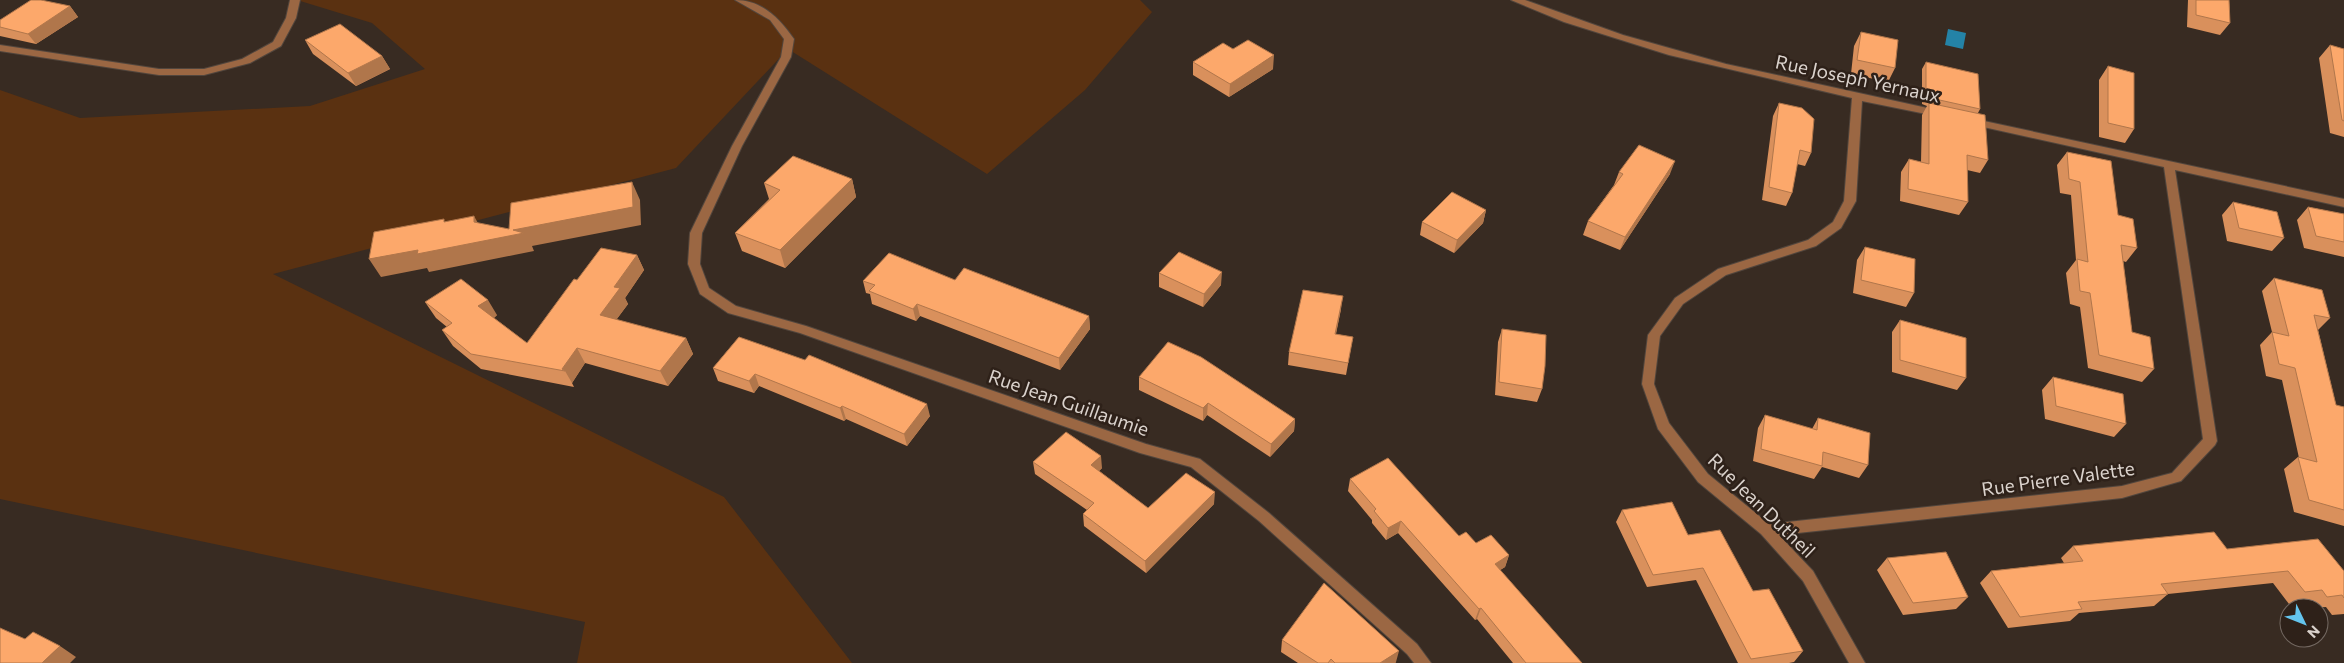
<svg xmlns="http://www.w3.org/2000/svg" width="2344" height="663" font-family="Commissioner,sans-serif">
  <rect width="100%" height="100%" fill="#382b22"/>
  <path fill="#5a3111" d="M 297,0 L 1140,0 L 1152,12 L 1085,90 L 987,174 L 788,49 L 676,168 L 273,274 L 724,497 L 852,663 L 577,663 L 585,622 L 0,499 L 0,90 L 80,118 L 310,106 L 425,69 L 372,23 Z"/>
  <path fill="#2483a7" d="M 1948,29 L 1966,33 L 1963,49 L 1945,45 Z"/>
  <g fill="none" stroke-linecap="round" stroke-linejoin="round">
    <defs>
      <path id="minor" d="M 290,0 L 300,0 L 296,18 L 281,46 L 250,63 L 204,75 L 159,75 L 0,51 L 0,45 L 159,69 L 204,69 L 242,59 L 273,42 L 286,18 Z
        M 735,0 C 762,0 779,18 794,39 L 791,57 L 742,146 L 702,233 L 700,264 L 709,288 L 736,306 L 806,326 L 1146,444 L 1200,459 L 1269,513 L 1417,644 L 1431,663 L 1414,663 L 1407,654 L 1259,521 L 1191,467 L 1140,453 L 800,333 L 728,313 L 700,294 L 688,264 L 690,233 L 732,146 L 781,57 L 784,39 L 770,20 Z
        M 1511,0 L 1525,0 L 1623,35 L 1726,64 L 1941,111 L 1946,114 L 1941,117 L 1862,101 L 1856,201 L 1841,228 L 1816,246 L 1726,275 L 1683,304 L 1660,336 L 1654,384 L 1669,423 L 1708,474 L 1769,524 L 2122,486 L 2172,473 L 2203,439 L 2164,167 L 1970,124 L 1966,123 L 1965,121 L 1966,119 L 1970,118 L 2344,199 L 2344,207 L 2175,170 L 2217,441 L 2215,445 L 2181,481 L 2122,498 L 1779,535 L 1813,571 L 1865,663 L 1849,663 L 1803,581 L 1761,534 L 1698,482 L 1658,429 L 1642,384 L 1648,335 L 1675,298 L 1718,269 L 1808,240 L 1833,222 L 1844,201 L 1852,98 L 1669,55 L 1564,22 Z"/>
    </defs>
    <use href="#minor" stroke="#52463d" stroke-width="2"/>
    <use href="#minor" fill="#9b6743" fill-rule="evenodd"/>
  </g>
  <path fill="#d9905c" d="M 2188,0 L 2229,0 L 2230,23 L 2220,35 L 2187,27 Z
    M 70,6 L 78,17 L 36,44 L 0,36 L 0,20 Z
    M 1861,32 L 1895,68 L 1888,82 L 1851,74 L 1854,46 Z
    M 305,40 L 382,56 L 390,69 L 356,86 L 313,54 Z
    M 2330,45 L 2344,49 L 2344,137 L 2330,133 L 2319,58 Z
    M 1233,49 L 1273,69 L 1229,97 L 1193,75 L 1193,62 Z
    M 1926,62 L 1980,109 L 1978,113 L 1988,160 L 1980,173 L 1967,170 L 1968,202 L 1959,215 L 1900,201 L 1901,172 L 1909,159 L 1921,162 L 1922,115 L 1927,106 L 1922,104 L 1922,69 Z
    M 2108,66 L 2134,129 L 2125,143 L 2099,137 L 2099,80 Z
    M 1779,103 L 1811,153 L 1805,166 L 1797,164 L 1792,193 L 1786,206 L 1762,200 L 1773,116 Z
    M 2067,152 L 2118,215 L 2137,248 L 2126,262 L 2123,261 L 2132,332 L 2154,369 L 2142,382 L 2088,368 L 2080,307 L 2070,304 L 2066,273 L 2076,260 L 2071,195 L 2060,193 L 2057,165 Z
    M 1619,172 L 1670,174 L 1620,250 L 1583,235 L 1588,221 L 1614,185 Z
    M 852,179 L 856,197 L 785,268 L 742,251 L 735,233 L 769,199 L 764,183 Z
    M 2233,202 L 2284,238 L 2272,251 L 2227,241 L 2222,215 Z
    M 2308,207 L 2344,214 L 2344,257 L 2304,248 L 2297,220 Z
    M 1486,210 L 1483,223 L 1454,253 L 1420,235 L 1422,222 Z
    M 1865,247 L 1914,293 L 1906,307 L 1853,293 L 1857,260 Z
    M 637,255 L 644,270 L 625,298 L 628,304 L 616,320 L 686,338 L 693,354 L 668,386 L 585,363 L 572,383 L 574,387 L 481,369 L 453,346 L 442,330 L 447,327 L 436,318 L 425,302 L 497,315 L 494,318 L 527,343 L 577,280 Z
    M 1159,273 L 1221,285 L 1203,307 L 1159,287 Z
    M 2274,278 L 2330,318 L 2318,330 L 2336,405 L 2344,407 L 2344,526 L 2294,512 L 2284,469 L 2298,457 L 2299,458 L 2282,380 L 2266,376 L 2260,345 L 2272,332 L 2262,291 Z
    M 955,280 L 1089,316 L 1090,329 L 1060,370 L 920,316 L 916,321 L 872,304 L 870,294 L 866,293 L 863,281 Z
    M 1341,309 L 1336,334 L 1353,337 L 1346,375 L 1288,365 L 1289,352 Z
    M 1900,320 L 1966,378 L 1957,390 L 1892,372 L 1892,332 Z
    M 1502,329 L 1542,389 L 1537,402 L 1495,395 L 1498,342 Z
    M 739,337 L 930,416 L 907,446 L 846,419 L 844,421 L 759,386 L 754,393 L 718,381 L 713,368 Z
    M 1139,377 L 1295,419 L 1294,431 L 1270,457 L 1207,415 L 1203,421 L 1139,390 Z
    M 2053,377 L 2126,424 L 2114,437 L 2045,419 L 2042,390 Z
    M 1765,415 L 1812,429 L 1818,418 L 1868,465 L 1859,478 L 1822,467 L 1814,479 L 1753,461 L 1758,428 Z
    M 1033,462 L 1102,468 L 1099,471 L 1148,508 L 1214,504 L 1146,573 L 1084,526 L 1083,514 L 1087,510 L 1035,474 Z
    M 1350,479 L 1459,536 L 1476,543 L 1509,555 L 1505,567 L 1500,570 L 1582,663 L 1513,663 L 1477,619 L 1475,620 L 1398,533 L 1386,540 L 1372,523 L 1372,520 L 1348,491 Z
    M 1622,510 L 1688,535 L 1753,591 L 1803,651 L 1794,662 L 1789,663 L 1738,663 L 1696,580 L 1647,587 L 1616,522 Z
    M 2073,546 L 2227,549 L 2344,571 L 2344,614 L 2332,615 L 2326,607 L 2310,608 L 2306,602 L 2289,604 L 2273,583 L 2168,594 L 2154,606 L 2079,613 L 2070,621 L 2008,628 L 1980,583 L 1991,571 L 2064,563 L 2061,558 Z
    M 1887,558 L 1968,597 L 1956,609 L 1903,615 L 1877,570 Z
    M 1282,640 L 1396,662 L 1395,663 L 1298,663 L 1281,652 Z"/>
  <path fill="#b0764b" d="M 70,6 L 78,17 L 36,44 L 28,34 Z
    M 1274,55 L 1273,69 L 1229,97 L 1230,84 Z
    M 382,56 L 390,69 L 356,86 L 348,73 Z
    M 1675,161 L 1670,174 L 1620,250 L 1625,237 Z
    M 852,179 L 856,197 L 785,268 L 780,250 Z
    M 632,182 L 640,200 L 641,225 L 532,246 L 534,251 L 429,272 L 427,268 L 381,277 L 369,259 L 513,230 Z
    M 1486,210 L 1483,223 L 1454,253 L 1457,240 Z
    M 474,216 L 484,234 L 474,222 Z
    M 637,255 L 644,270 L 625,298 L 628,304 L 608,331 L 600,315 L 614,287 Z
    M 1222,272 L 1221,285 L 1203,307 L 1204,294 Z
    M 1343,296 L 1341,309 L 1333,347 L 1335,334 Z
    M 488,300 L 497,315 L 488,322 L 478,306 Z
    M 917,304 L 920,316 L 916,321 L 913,309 Z
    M 1089,316 L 1090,329 L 1060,370 L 1059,358 Z
    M 686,338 L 693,354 L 668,386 L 660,371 Z
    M 577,348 L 585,363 L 572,383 L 565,371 L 562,369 Z
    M 755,374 L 759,386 L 754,393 L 749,381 Z
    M 1208,403 L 1207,415 L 1203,421 L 1203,408 Z
    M 927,404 L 930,416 L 907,446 L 904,434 Z
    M 842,406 L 846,419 L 844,421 L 840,408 Z
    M 1295,419 L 1294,431 L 1270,457 L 1271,444 Z
    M 1101,456 L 1102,468 L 1092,478 L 1091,465 Z
    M 1215,492 L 1214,504 L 1146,573 L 1145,561 Z
    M 1401,521 L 1398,533 L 1386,540 L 1388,528 Z
    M 1509,555 L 1505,567 L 1491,576 L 1495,564 Z
    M 1481,608 L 1477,619 L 1475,620 L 1479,609 Z
    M 60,646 L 76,657 L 70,663 L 42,663 Z
    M 1399,651 L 1396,662 L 1395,663 L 1380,663 Z"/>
  <path fill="#fca86b" stroke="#b0764b" d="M 31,0 L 41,0 L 70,6 L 28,34 L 0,27 L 0,20 Z
    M 2196,0 L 2229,0 L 2230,23 L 2196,15 Z
    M 340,24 L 382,56 L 348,73 L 305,40 Z
    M 1861,32 L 1898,40 L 1895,68 L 1857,60 Z
    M 1248,40 L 1274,55 L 1230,84 L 1193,62 L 1223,43 L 1233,49 Z
    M 2330,45 L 2344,49 L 2344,121 L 2342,120 Z
    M 1926,62 L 1978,74 L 1980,109 L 1926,97 Z
    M 2108,66 L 2134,73 L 2134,129 L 2108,123 Z
    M 1779,103 L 1802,108 L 1814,119 L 1811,153 L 1800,150 L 1792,193 L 1769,187 Z
    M 1929,103 L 1985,115 L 1988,160 L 1967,155 L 1968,202 L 1908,189 L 1909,159 L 1929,164 Z
    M 1639,145 L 1675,161 L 1625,237 L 1588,221 L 1623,174 L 1619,172 Z
    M 2067,152 L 2111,161 L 2118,215 L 2133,219 L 2137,248 L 2121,245 L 2132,332 L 2150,337 L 2154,369 L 2099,355 L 2090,293 L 2080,291 L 2077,259 L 2088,262 L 2080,182 L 2069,179 Z
    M 793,156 L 852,179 L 780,250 L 735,233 L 780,190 L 764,183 Z
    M 632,182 L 633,207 L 513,230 L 524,233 L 417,254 L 418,250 L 369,259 L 374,232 L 444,219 L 444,222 L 474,216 L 474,222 L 509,229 L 511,203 Z
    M 1452,192 L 1486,210 L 1457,240 L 1422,222 Z
    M 2233,202 L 2277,212 L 2284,238 L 2239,228 Z
    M 2308,207 L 2344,214 L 2344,242 L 2316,236 Z
    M 1865,247 L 1915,259 L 1914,293 L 1861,280 Z
    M 601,248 L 637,255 L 614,287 L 620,288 L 600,315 L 686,338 L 660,371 L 577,348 L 562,369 L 565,371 L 471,354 L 442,330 L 452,323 L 425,302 L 461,279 L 488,300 L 478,306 L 527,343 L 574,279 L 577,280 Z
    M 1179,252 L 1222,272 L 1204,294 L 1159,273 Z
    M 889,253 L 955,280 L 964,268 L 1089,316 L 1059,358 L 917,304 L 913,309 L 869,291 L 875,285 L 863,281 Z
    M 2274,278 L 2322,290 L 2330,318 L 2314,315 L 2336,405 L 2344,407 L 2344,510 L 2309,500 L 2298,457 L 2317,462 L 2295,368 L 2279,364 L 2272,332 L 2289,336 Z
    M 1303,290 L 1343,296 L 1335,334 L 1353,337 L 1348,363 L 1289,352 Z
    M 1900,320 L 1966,338 L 1966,378 L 1900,360 Z
    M 1502,329 L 1546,335 L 1545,366 L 1542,389 L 1499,382 Z
    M 739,337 L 805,360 L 809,355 L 927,404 L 904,434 L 842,406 L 840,408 L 755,374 L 749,381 L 713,368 Z
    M 1168,342 L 1201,357 L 1295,419 L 1271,444 L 1208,403 L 1203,408 L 1139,377 Z
    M 2053,377 L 2123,394 L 2126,424 L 2056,406 Z
    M 1765,415 L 1817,430 L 1818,418 L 1870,433 L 1868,465 L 1823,452 L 1822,466 L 1761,449 Z
    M 1066,432 L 1101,456 L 1091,465 L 1148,508 L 1186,473 L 1215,492 L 1145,561 L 1083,514 L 1094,503 L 1033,462 Z
    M 1388,458 L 1459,536 L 1466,532 L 1476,543 L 1491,535 L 1509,555 L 1495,564 L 1582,663 L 1526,663 L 1481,608 L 1479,609 L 1401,521 L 1388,528 L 1374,511 L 1376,509 L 1350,479 Z
    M 1672,502 L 1688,535 L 1720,530 L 1753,591 L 1769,589 L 1803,651 L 1751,659 L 1703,568 L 1653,575 L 1622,510 Z
    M 2214,532 L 2227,549 L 2318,539 L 2344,571 L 2344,598 L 2342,595 L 2327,597 L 2322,590 L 2305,592 L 2288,571 L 2161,584 L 2168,594 L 2078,602 L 2082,609 L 2020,617 L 1991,571 L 2083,561 L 2073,546 Z
    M 1946,552 L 1968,597 L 1913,603 L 1887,558 Z
    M 1324,583 L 1399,651 L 1380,663 L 1335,663 L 1331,659 L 1328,663 L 1318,663 L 1282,640 Z
    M 0,628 L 25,639 L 33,632 L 60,646 L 42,663 L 0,663 Z"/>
  <g text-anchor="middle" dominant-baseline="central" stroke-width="5" stroke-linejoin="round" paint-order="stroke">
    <g font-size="19" fill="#dad2cc" stroke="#2e2119">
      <text transform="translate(1858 78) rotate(12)">Rue Joseph Yernaux</text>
      <text transform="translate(1069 402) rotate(19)">Rue Jean Guillaumie</text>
      <text transform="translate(2058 478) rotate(-8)">Rue Pierre Valette</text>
      <text transform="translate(1762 505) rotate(44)">Rue Jean Dutheil</text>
    </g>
  </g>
  <g transform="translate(2304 623) rotate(133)"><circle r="24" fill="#2e2119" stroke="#736861"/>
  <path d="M0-4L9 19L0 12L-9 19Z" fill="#64c5ee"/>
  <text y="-8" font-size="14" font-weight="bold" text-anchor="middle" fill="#dad2cc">N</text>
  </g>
</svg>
